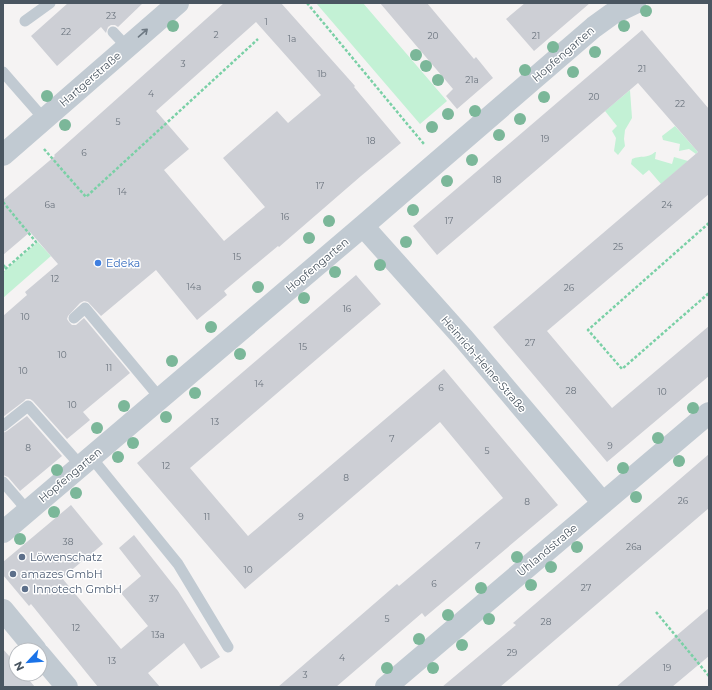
<svg xmlns="http://www.w3.org/2000/svg" width="712" height="690" font-family="Montserrat,sans-serif">
  <rect width="100%" height="100%" fill="#f5f3f3"/>
  <path fill="#c3f1d5" d="M 316,3 L 363,3 L 447,101 L 420,124 Z
    M 630,90 L 632,118 L 625,130 L 624,139 L 625,146 L 618,155 L 614,151 L 616,138 L 612,131 L 617,126 L 605,111 Z
    M 675,126 L 698,152 L 696,154 L 689,149 L 679,151 L 680,144 L 663,140 L 662,136 Z
    M 655,152 L 656,152 L 655,159 L 672,164 L 674,157 L 688,161 L 661,184 L 649,170 L 643,175 L 631,164 L 632,159 C 641,155 647,159 655,152 Z
    M 38,242 L 51,256 L 3,298 L 3,272 Z"/>
  <path fill="#cdcfd5" fill-rule="evenodd" d="M 68,3 L 143,3 L 118,27 L 115,25 L 111,25 L 108,27 L 106,33 L 101,27 L 57,66 L 31,36 Z
    M 224,3 L 281,3 L 355,86 L 354,87 L 401,143 L 361,176 L 279,247 L 278,246 L 224,291 L 227,295 L 197,320 L 156,270 L 101,316 L 88,302 L 84,301 L 80,303 L 68,316 L 67,319 L 69,322 L 72,325 L 76,325 L 84,318 L 130,373 L 83,412 L 90,420 L 67,439 L 33,401 L 30,399 L 26,399 L 24,401 L 3,417 L 3,316 L 27,295 L 25,292 L 58,264 L 30,232 L 3,255 L 3,200 L 55,156 L 54,155 ZM 256,22 L 321,95 L 288,123 L 277,111 L 223,158 L 265,207 L 224,241 L 164,170 L 189,149 L 156,111 Z
    M 380,3 L 427,3 L 474,59 L 476,57 L 493,78 L 457,109 L 446,96 L 453,89 Z
    M 525,3 L 590,3 L 534,51 L 506,19 Z
    M 642,30 L 709,109 L 709,194 L 547,331 L 612,408 L 709,326 L 709,376 L 607,462 L 493,327 L 698,152 L 638,83 L 437,255 L 413,226 Z
    M 356,275 L 381,304 L 190,468 L 248,536 L 444,369 L 558,505 L 425,617 L 422,613 L 336,687 L 278,687 L 397,584 L 399,586 L 503,498 L 440,422 L 245,589 L 137,463 Z
    M 27,416 L 62,456 L 20,491 L 8,477 L 3,475 L 3,433 L 7,431 Z
    M 709,454 L 709,508 L 500,687 L 442,687 L 516,625 L 513,623 Z
    M 71,505 L 103,544 L 62,578 L 121,649 L 148,626 L 121,593 L 141,576 L 119,548 L 134,535 L 178,591 L 220,657 L 201,669 L 184,643 L 148,673 L 160,687 L 98,687 L 31,604 L 29,606 L 3,575 L 3,562 Z
    M 709,608 L 709,656 L 672,687 L 616,687 Z
    M 3,649 L 16,664 L 16,674 L 24,674 L 35,687 L 3,687 Z"/>
  <g fill="none" stroke-linecap="round" stroke-linejoin="round">
    <path stroke="#7ad0a6" stroke-width="2.5" stroke-dasharray="3 2" stroke-linecap="butt" d="M 307,3 L 413,131 L 424,144
      M 44,149 L 86,197 L 258,39
      M 3,202 L 36,242 L 3,271
      M 709,223 L 588,330 L 622,369 L 709,293
      M 3,265 L 6,268
      M 656,612 L 709,676"/>
    <path stroke="#c1cad2" stroke-width="11" d="M 25,21 L 50,3
      M 113,32 L 127,47
      M 3,72 L 44,119
      M 74,318 L 85,308 L 160,398
      M 3,426 L 28,406 L 81,466
      M 91,457 L 178,564 L 228,647
      M 3,482 L 28,511"/>
    <path stroke="#c1cad2" stroke-width="22" d="M 3,155 L 178,3
      M 363,226 L 464,339 L 603,503
      M 3,532 L 363,226 L 594,27 L 612,14 L 635,3
      M 3,610 L 36,650
      M 40,655 L 67,687
      M 386,687 L 709,413"/>
  </g>
  <g fill="#7bb799">
    <circle cx="646" cy="11" r="6"/>
    <circle cx="173" cy="26" r="6"/>
    <circle cx="624" cy="26" r="6"/>
    <circle cx="553" cy="47" r="6"/>
    <circle cx="595" cy="52" r="6"/>
    <circle cx="416" cy="55" r="6"/>
    <circle cx="426" cy="66" r="6"/>
    <circle cx="525" cy="70" r="6"/>
    <circle cx="573" cy="72" r="6"/>
    <circle cx="438" cy="80" r="6"/>
    <circle cx="47" cy="96" r="6"/>
    <circle cx="544" cy="97" r="6"/>
    <circle cx="475" cy="111" r="6"/>
    <circle cx="448" cy="114" r="6"/>
    <circle cx="520" cy="119" r="6"/>
    <circle cx="65" cy="125" r="6"/>
    <circle cx="432" cy="127" r="6"/>
    <circle cx="499" cy="135" r="6"/>
    <circle cx="472" cy="160" r="6"/>
    <circle cx="447" cy="181" r="6"/>
    <circle cx="413" cy="210" r="6"/>
    <circle cx="329" cy="221" r="6"/>
    <circle cx="309" cy="238" r="6"/>
    <circle cx="406" cy="242" r="6"/>
    <circle cx="380" cy="265" r="6"/>
    <circle cx="335" cy="272" r="6"/>
    <circle cx="258" cy="287" r="6"/>
    <circle cx="304" cy="298" r="6"/>
    <circle cx="211" cy="327" r="6"/>
    <circle cx="240" cy="354" r="6"/>
    <circle cx="172" cy="361" r="6"/>
    <circle cx="195" cy="393" r="6"/>
    <circle cx="124" cy="406" r="6"/>
    <circle cx="693" cy="408" r="6"/>
    <circle cx="166" cy="417" r="6"/>
    <circle cx="97" cy="428" r="6"/>
    <circle cx="658" cy="438" r="6"/>
    <circle cx="133" cy="443" r="6"/>
    <circle cx="118" cy="457" r="6"/>
    <circle cx="679" cy="461" r="6"/>
    <circle cx="623" cy="468" r="6"/>
    <circle cx="57" cy="470" r="6"/>
    <circle cx="76" cy="493" r="6"/>
    <circle cx="636" cy="497" r="6"/>
    <circle cx="54" cy="512" r="6"/>
    <circle cx="20" cy="539" r="6"/>
    <circle cx="577" cy="547" r="6"/>
    <circle cx="517" cy="557" r="6"/>
    <circle cx="551" cy="567" r="6"/>
    <circle cx="531" cy="585" r="6"/>
    <circle cx="481" cy="588" r="6"/>
    <circle cx="448" cy="615" r="6"/>
    <circle cx="489" cy="619" r="6"/>
    <circle cx="419" cy="639" r="6"/>
    <circle cx="462" cy="645" r="6"/>
    <circle cx="387" cy="668" r="6"/>
    <circle cx="433" cy="668" r="6"/>
  </g>
  <defs><path id="oneway-shaft" d="M-6 0H5M1.5-3L5.5 0L1.5 3" fill="none" stroke-width="1.6" stroke-linecap="round" stroke-linejoin="round"/></defs>
  <use stroke="#6e7983" href="#oneway-shaft" transform="translate(143 33) rotate(-41)"/>
  <circle fill="#3f7fe0" stroke="#fff" stroke-width="1.5" cx="98" cy="263" r="4"/>
  <g fill="#5c6f8a" stroke="#fff" stroke-width="1.5">
    <circle cx="22" cy="557" r="4"/>
    <circle cx="13" cy="574" r="4"/>
    <circle cx="25" cy="589" r="4"/>
  </g>
  <g text-anchor="middle" dominant-baseline="central" stroke-width="3" stroke-linejoin="round" paint-order="stroke">
    <g font-size="9" fill="#6b747e">
      <text x="111" y="15">23</text>
      <text x="266" y="21">1</text>
      <text x="66" y="31">22</text>
      <text x="216" y="34">2</text>
      <text x="433" y="35">20</text>
      <text x="536" y="35">21</text>
      <text x="292" y="38">1a</text>
      <text x="183" y="63">3</text>
      <text x="642" y="68">21</text>
      <text x="322" y="73">1b</text>
      <text x="472" y="79">21a</text>
      <text x="151" y="93">4</text>
      <text x="594" y="96">20</text>
      <text x="680" y="103">22</text>
      <text x="118" y="121">5</text>
      <text x="545" y="138">19</text>
      <text x="371" y="140">18</text>
      <text x="84" y="152">6</text>
      <text x="497" y="179">18</text>
      <text x="320" y="185">17</text>
      <text x="122" y="191">14</text>
      <text x="50" y="204">6a</text>
      <text x="667" y="204">24</text>
      <text x="285" y="216">16</text>
      <text x="449" y="220">17</text>
      <text x="618" y="246">25</text>
      <text x="237" y="256">15</text>
      <text x="55" y="278">12</text>
      <text x="194" y="286">14a</text>
      <text x="569" y="287">26</text>
      <text x="347" y="308">16</text>
      <text x="25" y="316">10</text>
      <text x="530" y="342">27</text>
      <text x="303" y="346">15</text>
      <text x="62" y="354">10</text>
      <text x="109" y="367">11</text>
      <text x="23" y="370">10</text>
      <text x="259" y="383">14</text>
      <text x="441" y="387">6</text>
      <text x="571" y="390">28</text>
      <text x="662" y="391">10</text>
      <text x="72" y="404">10</text>
      <text x="215" y="421">13</text>
      <text x="392" y="438">7</text>
      <text x="610" y="445">9</text>
      <text x="28" y="447">8</text>
      <text x="487" y="450">5</text>
      <text x="166" y="465">12</text>
      <text x="346" y="477">8</text>
      <text x="683" y="500">26</text>
      <text x="527" y="501">8</text>
      <text x="207" y="516">11</text>
      <text x="301" y="516">9</text>
      <text x="68" y="541">38</text>
      <text x="478" y="545">7</text>
      <text x="634" y="546">26a</text>
      <text x="248" y="569">10</text>
      <text x="434" y="583">6</text>
      <text x="586" y="587">27</text>
      <text x="154" y="598">37</text>
      <text x="387" y="618">5</text>
      <text x="546" y="621">28</text>
      <text x="76" y="627">12</text>
      <text x="158" y="634">13a</text>
      <text x="512" y="652">29</text>
      <text x="342" y="657">4</text>
      <text x="112" y="660">13</text>
      <text x="667" y="667">19</text>
      <text x="305" y="674">3</text>
    </g>
    <g font-size="11" fill="#4a5661" stroke="#fff">
      <text transform="translate(563 54) rotate(-41)">Hopfengarten</text>
      <text transform="translate(90 79) rotate(-41)">Hartgerstraße</text>
      <text transform="translate(317 265) rotate(-40)">Hopfengarten</text>
      <text transform="translate(484 364) rotate(49)">Heinrich-Heine-Straße</text>
      <text transform="translate(70 475) rotate(-40)">Hopfengarten</text>
      <text transform="translate(547 550) rotate(-40)">Uhlandstraße</text>
    </g>
    <g font-size="11" fill="#366cbe" stroke="#fff" text-anchor="start">
      <text x="106" y="263">Edeka</text>
    </g>
    <g font-size="11" fill="#4e5e75" stroke="#fff" text-anchor="start">
      <text x="30" y="557">Löwenschatz</text>
      <text x="21" y="574">amazes GmbH</text>
      <text x="33" y="589">Innotech GmbH</text>
    </g>
  </g>
  <rect width="712" height="690" fill="none" stroke="#4a5661" stroke-width="8"/>
  <g transform="translate(28 662) rotate(244)"><circle r="19" fill="#ffffff" stroke="#b7bbc0"/>
  <path d="M0-3L7 15L0 10L-7 15Z" fill="#1a73e8"/>
  <text y="-6" font-size="11" font-weight="bold" text-anchor="middle" fill="#4a5661">N</text>
  </g>
</svg>
